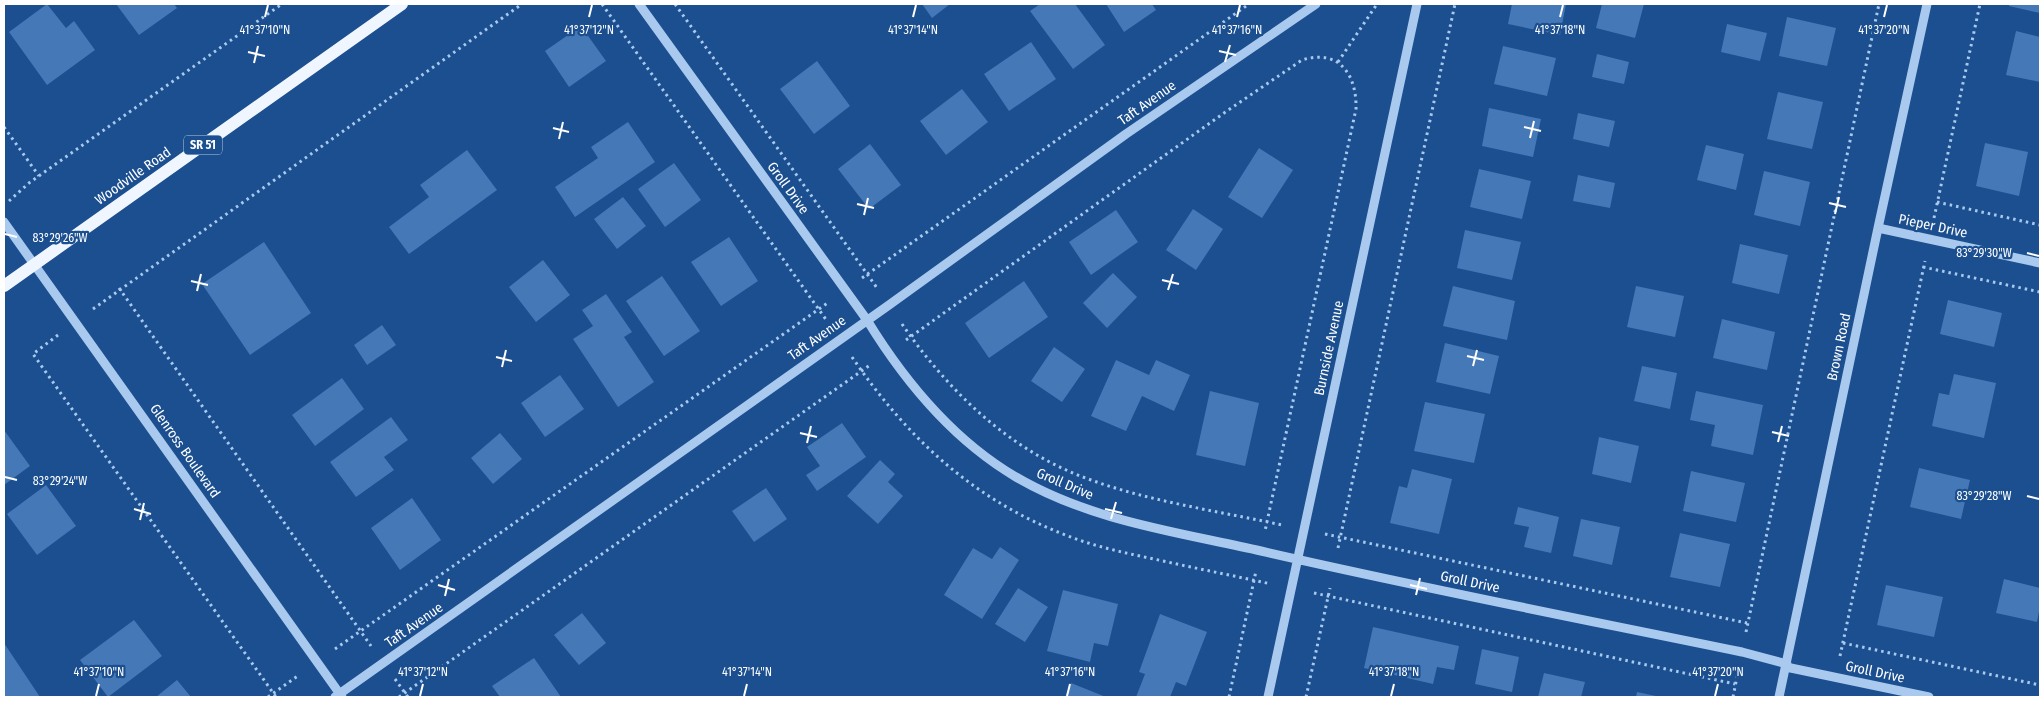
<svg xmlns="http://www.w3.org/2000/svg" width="2044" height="701" font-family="'Fira Sans Condensed',sans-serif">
  <rect width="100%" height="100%" fill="#1b4f8f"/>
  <path fill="#4478b7" d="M 47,4 L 66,28 L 74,21 L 95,50 L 47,85 L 9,32 Z
    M 116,4 L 174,4 L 177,8 L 139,35 Z
    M 922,4 L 950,4 L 932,18 Z
    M 1040,4 L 1075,4 L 1105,45 L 1073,69 L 1030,11 Z
    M 1106,4 L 1152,4 L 1156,10 L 1124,32 Z
    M 1512,4 L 1566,4 L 1560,35 L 1508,24 Z
    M 1602,4 L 1644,4 L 1635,38 L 1596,28 Z
    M 2009,4 L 2040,4 L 2040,13 L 2009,6 Z
    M 1787,17 L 1836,28 L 1827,66 L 1779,56 Z
    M 1727,24 L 1767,33 L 1760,61 L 1721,52 Z
    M 581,26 L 606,61 L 569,87 L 545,51 Z
    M 2016,31 L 2040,37 L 2040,82 L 2006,75 Z
    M 1031,42 L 1056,79 L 1009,111 L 984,74 Z
    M 1503,46 L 1556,58 L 1547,96 L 1494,84 Z
    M 1597,54 L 1629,62 L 1624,84 L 1592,77 Z
    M 817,61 L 850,106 L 814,134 L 780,89 Z
    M 962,89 L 988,122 L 946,155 L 920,121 Z
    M 1778,92 L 1823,102 L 1812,149 L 1767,139 Z
    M 1489,108 L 1541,119 L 1533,157 L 1482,146 Z
    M 1578,113 L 1615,121 L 1609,147 L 1573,139 Z
    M 628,122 L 655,162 L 575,217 L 555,187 L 598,158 L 591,147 Z
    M 1985,143 L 2028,152 L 2019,196 L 1976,186 Z
    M 870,144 L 901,185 L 869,209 L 838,169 Z
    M 1706,145 L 1744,154 L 1736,190 L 1697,180 Z
    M 1259,148 L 1293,170 L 1262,218 L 1228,197 Z
    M 467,150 L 497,190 L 409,254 L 389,227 L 429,197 L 420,185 Z
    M 674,163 L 701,200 L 665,227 L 638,189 Z
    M 1479,169 L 1531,181 L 1522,219 L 1470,207 Z
    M 1764,171 L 1810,182 L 1800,226 L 1754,215 Z
    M 1578,175 L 1615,183 L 1610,208 L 1573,201 Z
    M 623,197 L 646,226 L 617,249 L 594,219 Z
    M 1193,209 L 1223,229 L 1196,270 L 1166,250 Z
    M 1116,210 L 1138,242 L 1091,275 L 1069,242 Z
    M 1465,230 L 1521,242 L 1512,280 L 1457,268 Z
    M 729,237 L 758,281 L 721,306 L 691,262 Z
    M 264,242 L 311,313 L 250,355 L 202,284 Z
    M 1740,244 L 1788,255 L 1779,294 L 1732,283 Z
    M 543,260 L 570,295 L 536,322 L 509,287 Z
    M 1113,273 L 1137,297 L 1107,328 L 1083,303 Z
    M 662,276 L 700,331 L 664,356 L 626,301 Z
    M 1024,281 L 1048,317 L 989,358 L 965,323 Z
    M 1453,286 L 1515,301 L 1507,340 L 1443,326 Z
    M 1636,286 L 1684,296 L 1675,337 L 1627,327 Z
    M 606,294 L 632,332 L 624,337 L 654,382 L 618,407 L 573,339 L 593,326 L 582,310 Z
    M 1948,300 L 2002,313 L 1994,347 L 1940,334 Z
    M 1722,319 L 1775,332 L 1767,370 L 1713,358 Z
    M 382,325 L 396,345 L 367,365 L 354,345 Z
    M 1445,343 L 1499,356 L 1490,394 L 1436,382 Z
    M 1054,347 L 1085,369 L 1062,402 L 1031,381 Z
    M 1116,360 L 1149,375 L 1156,360 L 1190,375 L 1174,411 L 1142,396 L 1126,431 L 1091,416 Z
    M 1642,366 L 1677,373 L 1670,409 L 1634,401 Z
    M 1954,374 L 1996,383 L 1984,438 L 1932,426 L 1939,393 L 1949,395 Z
    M 560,375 L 584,409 L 545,437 L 521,403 Z
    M 342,378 L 364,409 L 315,446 L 292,415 Z
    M 1210,391 L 1259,403 L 1245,466 L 1196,455 Z
    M 1696,391 L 1763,405 L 1753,455 L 1711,446 L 1715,425 L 1690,420 Z
    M 1425,402 L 1485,414 L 1474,463 L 1414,451 Z
    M 391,417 L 408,440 L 384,457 L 394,470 L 356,497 L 330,462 Z
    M 842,423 L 866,457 L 817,491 L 806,475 L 820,466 L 807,447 Z
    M 4,430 L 30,466 L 4,485 Z
    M 500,433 L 522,459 L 493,484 L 471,458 Z
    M 1599,437 L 1639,446 L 1631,483 L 1592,474 Z
    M 880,460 L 895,474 L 888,482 L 903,496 L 878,524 L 847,496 Z
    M 1919,468 L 1970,480 L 1961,519 L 1910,507 Z
    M 1412,469 L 1452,479 L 1439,534 L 1390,523 L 1399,486 L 1407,488 Z
    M 1691,471 L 1745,483 L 1736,522 L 1683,511 Z
    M 46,485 L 76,526 L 37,555 L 7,514 Z
    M 766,488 L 787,519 L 754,542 L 732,511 Z
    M 412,498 L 441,540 L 400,570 L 371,528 Z
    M 1518,507 L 1559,517 L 1551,553 L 1524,547 L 1529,527 L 1514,524 Z
    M 1581,519 L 1620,527 L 1612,565 L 1573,556 Z
    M 1680,533 L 1730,544 L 1720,587 L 1670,577 Z
    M 1000,547 L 1019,560 L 982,619 L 944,595 L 973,548 L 992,559 Z
    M 2004,579 L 2040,588 L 2040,606 L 2037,622 L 1996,613 Z
    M 1886,585 L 1943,597 L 1934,637 L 1877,625 Z
    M 1018,588 L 1048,607 L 1025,642 L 995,624 Z
    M 1063,590 L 1118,604 L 1108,646 L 1094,643 L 1090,662 L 1047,651 Z
    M 582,613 L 606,643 L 579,665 L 554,635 Z
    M 1160,614 L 1207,632 L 1186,686 L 1176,682 L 1170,697 L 1136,697 L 1145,674 L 1139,672 Z
    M 134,620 L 162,656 L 108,697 L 80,660 Z
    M 1373,627 L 1459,646 L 1454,670 L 1437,667 L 1433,684 L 1364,668 Z
    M 4,643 L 40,697 L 4,697 Z
    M 1482,649 L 1519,657 L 1512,692 L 1475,684 Z
    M 534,658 L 561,697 L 500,697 L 492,686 Z
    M 1544,673 L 1585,682 L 1581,697 L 1538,697 Z
    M 177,680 L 191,697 L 156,697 Z
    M 1071,683 L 1106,697 L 1065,697 Z
    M 1637,692 L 1656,696 L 1656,697 L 1636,697 Z"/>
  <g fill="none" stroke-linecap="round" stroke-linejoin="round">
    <path stroke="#a9c9ee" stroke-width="3" stroke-dasharray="2.5 4" stroke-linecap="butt" d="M 602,4 L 827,321
      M 675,4 L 877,288
      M 1338,62 L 1377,4
      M 4,127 L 39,176
      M 9,201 L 29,183 L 282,4
      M 1937,202 L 2040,225
      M 1934,218 L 1980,4
      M 1923,267 L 2040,292
      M 862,278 L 1249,4
      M 119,288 L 371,646
      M 93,309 L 522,4
      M 902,324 C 949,392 1011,452 1091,480 C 1152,502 1218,511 1282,525
      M 58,335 L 33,354 L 276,697
      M 906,340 L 1224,113 L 1302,60 C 1340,48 1357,76 1356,109 L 1265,531
      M 852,357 C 908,439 975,501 1068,536 C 1099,548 1131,554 1163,561 C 1199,569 1235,576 1271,584
      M 1325,534 L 1747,623
      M 1338,548 L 1455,4
      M 1314,593 L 1735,684
      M 1746,632 L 1879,4
      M 1843,643 L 2040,685
      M 335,649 L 829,302
      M 1840,656 L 1925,261
      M 395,679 L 408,697
      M 268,697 L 299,675
      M 399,697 L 870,365
      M 1229,697 L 1256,571
      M 1306,697 L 1330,588
      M 1733,697 L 1738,672"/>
    <path stroke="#a9c9ee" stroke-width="9" d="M 639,4 L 867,320 C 905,382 953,440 1016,477 C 1091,521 1178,532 1261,551 C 1421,588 1582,619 1742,652 L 1787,664
      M 4,222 L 342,697
      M 1878,228 L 2040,263
      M 1786,667 L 1929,697
      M 335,697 L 889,305 L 1126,134 L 1316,4
      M 1268,697 L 1417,4
      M 1779,697 L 1878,228 L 1927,4"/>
    <path stroke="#f0f6ff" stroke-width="12" d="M 4,286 L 402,4"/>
  </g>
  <path fill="none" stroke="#fff" stroke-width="2" d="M 265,17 L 268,5M 589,17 L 592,5M 913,17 L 916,5M 1237,17 L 1240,5M 1560,17 L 1563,5M 1884,17 L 1887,5M 1219,51 L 1236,55M 248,52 L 265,56M 1225,62 L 1230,45M 254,63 L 258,46M 1524,127 L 1541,131M 553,128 L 569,132M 1530,138 L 1534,121M 559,139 L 563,122M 1829,203 L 1846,207M 857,204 L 874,208M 1835,214 L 1839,197M 864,215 L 868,198M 5,234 L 17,237M 2027,253 L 2039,256M 1162,280 L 1179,284M 191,281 L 208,285M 1168,290 L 1173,274M 197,291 L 201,274M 1467,356 L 1484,360M 496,357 L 512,361M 1473,366 L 1477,350M 502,367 L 506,350M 1772,432 L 1789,436M 800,433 L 817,437M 1778,442 L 1782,426M 807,443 L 811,426M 5,477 L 17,480M 2027,496 L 2039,499M 134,509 L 151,514M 1105,509 L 1122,513M 1111,519 L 1116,502M 140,520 L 144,503M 438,585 L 455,590M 1410,585 L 1427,589M 1416,595 L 1420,578M 445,596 L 449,579M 96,696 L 99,684M 420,696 L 423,684M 744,696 L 747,684M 1067,696 L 1070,684M 1391,696 L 1394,684M 1715,696 L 1718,684"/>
  <g text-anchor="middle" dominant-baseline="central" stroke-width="4.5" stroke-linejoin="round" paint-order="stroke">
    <rect fill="#1b4f8f" stroke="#bbcadd" stroke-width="1" x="184" y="135.5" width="38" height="19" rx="4"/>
    <g font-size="12" font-weight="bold" fill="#fff">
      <text x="203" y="145">SR 51</text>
    </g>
    <g font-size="14" fill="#fff" stroke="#1b4f8f">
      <text transform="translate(1147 103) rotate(-35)">Taft Avenue</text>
      <text transform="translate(133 176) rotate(-35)">Woodville Road</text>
      <text transform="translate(788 188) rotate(54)">Groll Drive</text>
      <text transform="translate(1933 226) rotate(12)">Pieper Drive</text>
      <text transform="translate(817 338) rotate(-35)">Taft Avenue</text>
      <text transform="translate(1839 347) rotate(-78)">Brown Road</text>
      <text transform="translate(1329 348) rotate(-78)">Burnside Avenue</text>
      <text transform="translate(185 451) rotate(55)">Glenross Boulevard</text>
      <text transform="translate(1065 484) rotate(23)">Groll Drive</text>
      <text transform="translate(1470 582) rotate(12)">Groll Drive</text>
      <text transform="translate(414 625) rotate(-35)">Taft Avenue</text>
      <text transform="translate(1875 672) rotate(12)">Groll Drive</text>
    </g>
  </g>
  <g font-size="12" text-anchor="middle" fill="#fff" stroke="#1b4f8f" stroke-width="4.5" stroke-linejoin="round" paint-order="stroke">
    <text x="265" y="34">41°37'10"N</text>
    <text x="589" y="34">41°37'12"N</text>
    <text x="913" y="34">41°37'14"N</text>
    <text x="1237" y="34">41°37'16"N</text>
    <text x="1560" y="34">41°37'18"N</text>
    <text x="1884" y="34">41°37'20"N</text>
    <text x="60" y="242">83°29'26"W</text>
    <text x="1984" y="257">83°29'30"W</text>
    <text x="60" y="485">83°29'24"W</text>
    <text x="1984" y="500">83°29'28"W</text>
    <text x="99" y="676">41°37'10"N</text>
    <text x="423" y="676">41°37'12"N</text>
    <text x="747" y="676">41°37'14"N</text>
    <text x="1070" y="676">41°37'16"N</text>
    <text x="1394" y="676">41°37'18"N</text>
    <text x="1718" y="676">41°37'20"N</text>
  </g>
  <rect width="2044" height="701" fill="none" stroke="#ffffff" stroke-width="10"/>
</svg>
